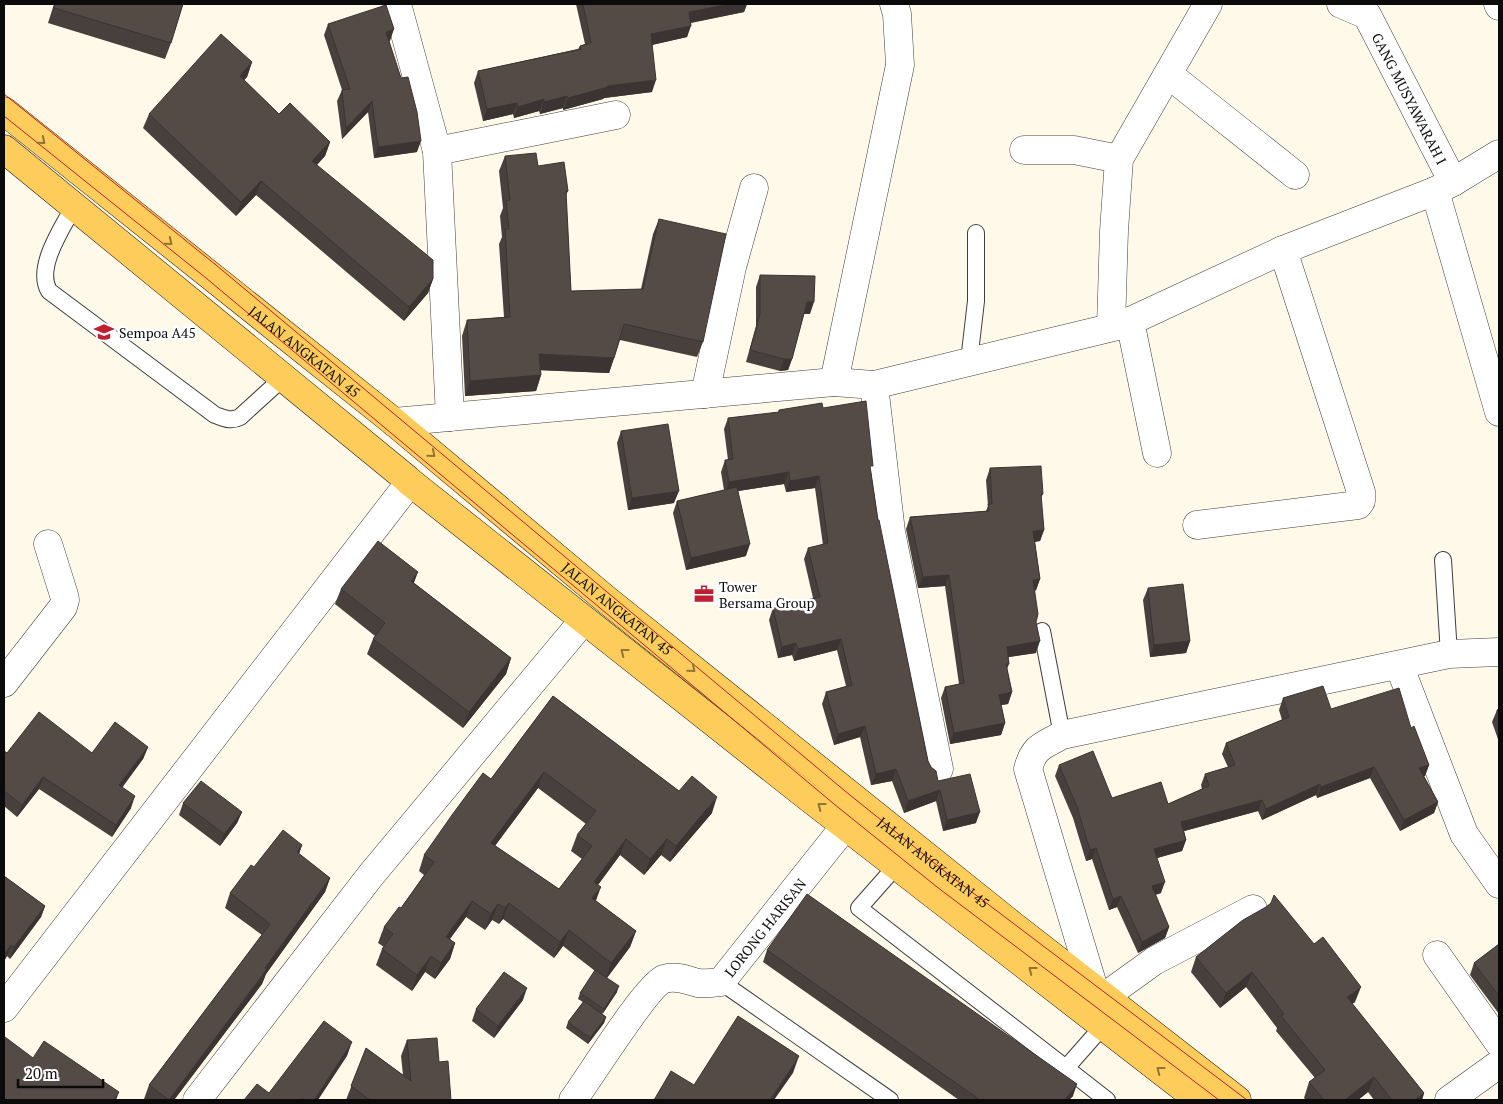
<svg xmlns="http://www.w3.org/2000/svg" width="1503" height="1104" font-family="'PT Serif',serif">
  <rect width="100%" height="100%" fill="#fff9e9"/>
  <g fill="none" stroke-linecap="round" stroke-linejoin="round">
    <defs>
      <path id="lane" d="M 74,206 C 63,227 35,267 49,291 L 215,415 C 224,418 230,422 240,417 L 284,377
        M 969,361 L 976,301 L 976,233
        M 1443,560 L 1449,654
        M 1042,631 L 1062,735
        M 897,865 L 859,908 L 1066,1068 L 1103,1026
        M 721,982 L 890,1100
        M 1066,1068 L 1107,1100"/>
      <g id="street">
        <path d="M 397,4 L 437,151 L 450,417"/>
        <path id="s1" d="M 1341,4 L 1367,15 L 1453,182"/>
        <path d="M 1498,4 L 1499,6"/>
        <path d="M 1168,74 L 1295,175"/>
        <path d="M 1024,150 L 1074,150 L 1119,159"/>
        <path d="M 437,151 L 616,115"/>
        <path d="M 1435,191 L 1499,412"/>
        <path d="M 1130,321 L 1157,453"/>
        <path d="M 1111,327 L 1114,231 L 1119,159 L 1208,4"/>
        <path d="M 834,382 L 900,65 L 897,14 L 894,4"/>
        <path d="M 874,385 L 891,532 L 939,769"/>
        <path d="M 705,394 L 732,267 L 754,188"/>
        <path d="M 394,422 L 834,382 L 874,385 L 1122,325 L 1283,250 L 1435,191 L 1453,182 L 1499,154"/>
        <path d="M 1197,525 L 1358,505 L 1361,501 L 1361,492 L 1283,250"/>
        <path d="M 1399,665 L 1464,834 L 1499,884"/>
        <path d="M 4,683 L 63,607 L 65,600 L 64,595 L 48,544"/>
        <path d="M 1437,955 L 1499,1043"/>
        <path d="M 1094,989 L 1028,769 C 1034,746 1043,746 1062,735 L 1449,654 L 1499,652"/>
        <path d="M 1104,997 L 1154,961 L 1253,909"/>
        <path d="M 4,1008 L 410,482"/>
        <path d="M 197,1100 L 371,875 L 583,621"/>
        <path id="s2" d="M 573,1100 C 588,1080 647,985 664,979 C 676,975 687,980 698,983 C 706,984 713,983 721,982 L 846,825"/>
        <path d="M 1449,1100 L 1499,1064"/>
      </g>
      <g id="primary">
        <path id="s3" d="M 4,111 L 394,422 L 608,601 L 1012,925 L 1237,1100"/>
        <path d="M 4,149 L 407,479 L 410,482 L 808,797 L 1199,1100"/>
      </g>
    </defs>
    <use href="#lane" stroke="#3e3e3e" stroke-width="18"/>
    <use href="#street" stroke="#3e3e3e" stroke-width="29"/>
    <use href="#primary" stroke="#1c1c1c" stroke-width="29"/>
    <use href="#lane" stroke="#fff" stroke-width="16"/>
    <use href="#street" stroke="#fff" stroke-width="28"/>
    <use href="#primary" stroke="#fdcc5b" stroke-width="28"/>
    <g stroke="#bf1f31" stroke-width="1">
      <path id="s4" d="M 4,94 L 216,265 L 845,791 L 948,874 L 1247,1100"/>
      <path d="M 4,116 L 206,278 L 834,804 L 937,887 L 1219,1100"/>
    </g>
  </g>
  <path fill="#48403d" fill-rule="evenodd" d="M 54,4 L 183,4 L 171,43 L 165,59 L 48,23 Z
    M 576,4 L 747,4 L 744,12 L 691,23 L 687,37 L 652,45 L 652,92 L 604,98 L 603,99 L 563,110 L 563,108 L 540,114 L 539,111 L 514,118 L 513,114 L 483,121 L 474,83 L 478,71 L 578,49 L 580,46 L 585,44 Z
    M 328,24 L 390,41 L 389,41 L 417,152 L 374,158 L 368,112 L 342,139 L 337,101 L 342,90 L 324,35 Z
    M 252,62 L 247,77 L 244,80 L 279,114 L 330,142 L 325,156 L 317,165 L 433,279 L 428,293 L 404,321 L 256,195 L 236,216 L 143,128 L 149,114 Z
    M 505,156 L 538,166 L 568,191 L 566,195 L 571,291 L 641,289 L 653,234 L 659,219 L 703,342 L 697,357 L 620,340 L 609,373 L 541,370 L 541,375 L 536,391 L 465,396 L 462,336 L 467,320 L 504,317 L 499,244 L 502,237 L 500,216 L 503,208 L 499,171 Z
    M 760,275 L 810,314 L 804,314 L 792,359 L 788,370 L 780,371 L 746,362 L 756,326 L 756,287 Z
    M 823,408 L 871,472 L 878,520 L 928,761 L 938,781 L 976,823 L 943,831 L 936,801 L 904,813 L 892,781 L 871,785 L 860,737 L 834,745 L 822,704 L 826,692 L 846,686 L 837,650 L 794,661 L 792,655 L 778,658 L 769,620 L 773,608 L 813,598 L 804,559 L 808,548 L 823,545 L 815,488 L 786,492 L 784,484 L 738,491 L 746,556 L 686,570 L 673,513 L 677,501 L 724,490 L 721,472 L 725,460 L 728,460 L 724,429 L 728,418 L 778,413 L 779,410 Z
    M 621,431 L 674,503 L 628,510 L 617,443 Z
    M 990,468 L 1043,494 L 1041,498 L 1044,530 L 1040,541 L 1035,542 L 1040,579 L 1036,590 L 1035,591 L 1036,622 L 1036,653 L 1008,657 L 1009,664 L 1007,669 L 1012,692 L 1008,704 L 1001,705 L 1005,723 L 1001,735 L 950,744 L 941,698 L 945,687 L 959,684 L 945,586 L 918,588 L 906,529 L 910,517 L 986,511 L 988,506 L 986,480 Z
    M 414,583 L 511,658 L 506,674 L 463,728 L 367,654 L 373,639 L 375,636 L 335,604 L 341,589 Z
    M 1148,588 L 1190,641 L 1186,653 L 1150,657 L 1143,600 Z
    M 553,696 L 679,791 L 712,813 L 670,862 L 661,855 L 644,875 L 620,855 L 598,885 L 596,901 L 636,931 L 630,947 L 607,978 L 617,992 L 602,1014 L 606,1017 L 604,1023 L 588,1044 L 566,1028 L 568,1022 L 583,1002 L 578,999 L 580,993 L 595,971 L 563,946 L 554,958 L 503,919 L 499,924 L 492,920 L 485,930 L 466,917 L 450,939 L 455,943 L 450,959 L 435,979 L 425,972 L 412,991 L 376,965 L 382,949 L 384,947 L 378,943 L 384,927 L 401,908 L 424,875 L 419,871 L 424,855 L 491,779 ZM 538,788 L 586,824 L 577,835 L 571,851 L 582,859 L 559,889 L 495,846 Z
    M 1283,698 L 1331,709 L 1411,728 L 1429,765 L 1425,776 L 1424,776 L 1438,802 L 1434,813 L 1400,831 L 1370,778 L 1317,798 L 1316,795 L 1262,820 L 1258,811 L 1184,831 L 1186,840 L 1182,851 L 1157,858 L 1161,893 L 1155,895 L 1169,927 L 1165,938 L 1138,953 L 1117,907 L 1109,910 L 1092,859 L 1086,861 L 1073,818 L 1055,776 L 1059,765 L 1112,798 L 1168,804 L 1202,789 L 1201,785 L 1205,774 L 1228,767 L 1222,754 L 1226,743 L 1282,720 L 1279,710 Z
    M 1499,709 L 1499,742 L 1492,722 L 1497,710 Z
    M 148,747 L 143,759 L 122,788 L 131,808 L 112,837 L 39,789 L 17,817 L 4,806 L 4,751 L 7,753 L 92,753 Z
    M 183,803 L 242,812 L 237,823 L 220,846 L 179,815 Z
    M 302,845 L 299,854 L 330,878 L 325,892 L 266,974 L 262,984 L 174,1100 L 145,1100 L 144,1099 L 149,1085 L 262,935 L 225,908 L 230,893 L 254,867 Z
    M 4,876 L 45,906 L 41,917 L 10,959 L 7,956 L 4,961 Z
    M 1243,920 L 1355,1002 L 1352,1004 L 1424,1093 L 1422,1100 L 1374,1100 L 1368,1092 L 1358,1100 L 1306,1100 L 1304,1098 L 1309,1082 L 1315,1078 L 1276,1031 L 1277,1028 L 1246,987 L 1220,1008 L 1191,972 L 1196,957 Z
    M 1499,944 L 1499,1014 L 1470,975 L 1474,963 Z
    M 767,950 L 1073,1096 L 1069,1100 L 959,1100 L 763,962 Z
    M 523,1000 L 494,1038 L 472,1021 L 476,1009 Z
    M 407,1040 L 439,1062 L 451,1100 L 346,1100 L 366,1048 L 403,1075 L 401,1056 Z"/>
  <path fill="#3b3432" d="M 731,4 L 747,4 L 744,12 L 684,24 L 689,12 Z
    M 691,26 L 687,37 L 647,46 L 651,34 Z
    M 394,29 L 390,41 L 382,43 L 386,32 Z
    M 252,62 L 247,77 L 235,90 L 240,76 Z
    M 656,80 L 652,92 L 604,98 L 603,99 L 563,110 L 568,98 L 607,86 Z
    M 567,96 L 563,108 L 540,114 L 544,102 Z
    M 544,99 L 539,111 L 514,118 L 518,107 Z
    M 372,101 L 368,112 L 342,139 L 346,128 Z
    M 517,103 L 513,114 L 483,121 L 487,109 Z
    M 421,141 L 417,152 L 374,158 L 378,147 Z
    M 330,142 L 325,156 L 307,175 L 312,161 Z
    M 261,181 L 256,195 L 236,216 L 241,202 Z
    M 433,279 L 428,293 L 404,321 L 409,307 Z
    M 807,302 L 814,302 L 810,314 L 802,314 Z
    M 539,354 L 614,358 L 609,373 L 534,370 Z
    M 784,359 L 792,359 L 788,370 L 780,371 Z
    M 541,375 L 536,391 L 465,396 L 470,381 Z
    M 789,472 L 784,484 L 725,493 L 729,482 Z
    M 819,476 L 815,488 L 786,492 L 790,481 Z
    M 679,491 L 674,503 L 628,510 L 632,498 Z
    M 1044,530 L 1040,541 L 1029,542 L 1033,531 Z
    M 750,544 L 746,556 L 686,570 L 691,558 Z
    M 418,572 L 412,588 L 411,581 Z
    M 949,575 L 945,586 L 918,588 L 923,577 Z
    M 1040,579 L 1036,590 L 1029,592 L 1033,580 Z
    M 841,639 L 837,650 L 794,661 L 798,649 Z
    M 1040,641 L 1036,653 L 1002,658 L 1007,647 Z
    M 1190,641 L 1186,653 L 1150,657 L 1154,645 Z
    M 796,643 L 792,655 L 778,658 L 782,647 Z
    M 511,658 L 506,674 L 463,728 L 469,712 Z
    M 1012,692 L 1008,704 L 995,706 L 999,695 Z
    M 1005,723 L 1001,735 L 950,744 L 954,733 Z
    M 865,726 L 860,737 L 834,745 L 838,734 Z
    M 148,747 L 143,759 L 114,797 L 119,785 Z
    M 1429,765 L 1425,776 L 1415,779 L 1419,768 Z
    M 1374,767 L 1370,778 L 1317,798 L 1321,787 Z
    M 896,769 L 892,781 L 871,785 L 876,774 Z
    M 544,772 L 538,788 L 485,859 L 491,843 Z
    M 43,777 L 39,789 L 17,817 L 22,805 Z
    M 1320,784 L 1316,795 L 1262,820 L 1266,809 Z
    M 940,790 L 936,801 L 904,813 L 908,801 Z
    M 135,796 L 131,808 L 112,837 L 116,825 Z
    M 717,797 L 712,813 L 670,862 L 676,846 Z
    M 1262,800 L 1258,811 L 1177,833 L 1181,822 Z
    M 1438,802 L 1434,813 L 1400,831 L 1404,820 Z
    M 242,812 L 237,823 L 220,846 L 224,834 Z
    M 980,812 L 976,823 L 943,831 L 947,820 Z
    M 626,839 L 620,855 L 588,898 L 594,882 Z
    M 667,839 L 661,855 L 644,875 L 650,859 Z
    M 1186,840 L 1182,851 L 1150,860 L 1154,849 Z
    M 302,845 L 297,859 L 297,852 Z
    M 1096,848 L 1092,859 L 1086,861 L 1090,850 Z
    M 330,878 L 325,892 L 266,974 L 262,984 L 174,1100 L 169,1100 L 262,977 L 265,968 Z
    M 1165,882 L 1161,893 L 1148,897 L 1152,886 Z
    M 601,887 L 595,903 L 592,898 Z
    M 1121,896 L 1117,907 L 1109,910 L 1113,899 Z
    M 472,901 L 466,917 L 440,952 L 446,937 Z
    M 509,903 L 503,919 L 499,924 L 505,908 Z
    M 498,904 L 492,920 L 485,930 L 491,914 Z
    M 45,906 L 41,917 L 10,959 L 14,947 Z
    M 1169,927 L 1165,938 L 1138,953 L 1142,942 Z
    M 569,930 L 563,946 L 554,958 L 560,942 Z
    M 636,931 L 630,947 L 606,979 L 611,963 Z
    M 455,943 L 450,959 L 435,979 L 441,963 Z
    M 11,945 L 7,956 L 4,961 L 4,955 Z
    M 431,956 L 425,972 L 412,991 L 417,975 Z
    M 1252,972 L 1246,987 L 1220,1008 L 1226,993 Z
    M 619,986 L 617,992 L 602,1015 L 604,1009 Z
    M 1361,987 L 1355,1002 L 1341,1012 L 1347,997 Z
    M 527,988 L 523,1000 L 494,1038 L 498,1026 Z
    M 606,1017 L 604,1023 L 588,1044 L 590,1038 Z
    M 352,1042 L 347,1056 L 318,1100 L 314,1100 Z
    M 799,1056 L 793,1073 L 774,1100 L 770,1100 Z
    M 1374,1077 L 1368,1092 L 1358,1100 L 1345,1100 Z
    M 1077,1084 L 1073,1096 L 1069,1100 L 1065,1100 Z
    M 119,1092 L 116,1100 L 113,1100 Z
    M 1424,1093 L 1422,1100 L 1415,1100 Z"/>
  <path fill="#544b47" stroke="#3b3432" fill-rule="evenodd" d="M 55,4 L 183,4 L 171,43 L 54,8 Z
    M 583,4 L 731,4 L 689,12 L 691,26 L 651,34 L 656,80 L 607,86 L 608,87 L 568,98 L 567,96 L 544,102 L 544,99 L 518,107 L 517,103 L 487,109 L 478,71 L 581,49 L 580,46 L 591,43 Z
    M 386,5 L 394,29 L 386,32 L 401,78 L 408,77 L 417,112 L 421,141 L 378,147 L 372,101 L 346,128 L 342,90 L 350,89 L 328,24 Z
    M 221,34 L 252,62 L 240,76 L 279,114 L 290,103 L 330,142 L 312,161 L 433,260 L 433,279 L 409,307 L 261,181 L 241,202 L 149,114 Z
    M 536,153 L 538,166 L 564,162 L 568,191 L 566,191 L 571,291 L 643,289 L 659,219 L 726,234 L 703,342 L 624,324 L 614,358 L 539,354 L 541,375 L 470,381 L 467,320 L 510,317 L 505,229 L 509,229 L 506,201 L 510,200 L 505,156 Z
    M 760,275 L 815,276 L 814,302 L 807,302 L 792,359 L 784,359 L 750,350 L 760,314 Z
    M 866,401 L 873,466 L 870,466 L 878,520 L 879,520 L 928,761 L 931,767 L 936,771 L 938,781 L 970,774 L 980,812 L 947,820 L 940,790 L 908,801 L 896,769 L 876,774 L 865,726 L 838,734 L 826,692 L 852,685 L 841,639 L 798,649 L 796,643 L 782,647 L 773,608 L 820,597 L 808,548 L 828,543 L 819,476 L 790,481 L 789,472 L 729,482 L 725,460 L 733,459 L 728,418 L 779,412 L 779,410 L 822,403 L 823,408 Z
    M 668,424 L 679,491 L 632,498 L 621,431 Z
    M 1041,466 L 1043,494 L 1041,494 L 1044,530 L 1033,531 L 1040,579 L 1033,580 L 1038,614 L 1036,622 L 1040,641 L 1007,647 L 1009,664 L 1006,664 L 1012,692 L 999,695 L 1005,723 L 954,733 L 945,687 L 964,683 L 949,575 L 923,577 L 910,517 L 989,511 L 988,504 L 992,504 L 990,468 Z
    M 737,487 L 750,544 L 691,558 L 677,501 Z
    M 378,541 L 418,572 L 411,581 L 511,658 L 469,712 L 373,639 L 385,623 L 341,589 Z
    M 1183,584 L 1190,641 L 1154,645 L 1148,588 Z
    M 1323,686 L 1331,709 L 1399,688 L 1411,728 L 1414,726 L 1429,765 L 1419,768 L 1438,802 L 1404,820 L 1374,767 L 1321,787 L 1320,784 L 1266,809 L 1262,800 L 1181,822 L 1186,840 L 1154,849 L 1165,882 L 1152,886 L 1169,927 L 1142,942 L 1121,896 L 1113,899 L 1096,848 L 1090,850 L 1077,807 L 1059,765 L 1093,751 L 1112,798 L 1161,782 L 1168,804 L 1209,786 L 1205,774 L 1235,765 L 1226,743 L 1289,717 L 1283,698 Z
    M 553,696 L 679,791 L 692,776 L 717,797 L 676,846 L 667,839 L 650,859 L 626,839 L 594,882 L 601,887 L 592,898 L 636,931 L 611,963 L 569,930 L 560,942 L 509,903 L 505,908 L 498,904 L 491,914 L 472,901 L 446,937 L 455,943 L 441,963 L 431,956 L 417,975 L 382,949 L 393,934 L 384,927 L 399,907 L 401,908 L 434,862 L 424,855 L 452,815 L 483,773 L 491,779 ZM 544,772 L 596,811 L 577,835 L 592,846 L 559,889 L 491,843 Z
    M 1499,709 L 1499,717 L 1497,710 Z
    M 39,712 L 92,753 L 115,722 L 148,747 L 119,785 L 135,796 L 116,825 L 43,777 L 22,805 L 4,791 L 4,751 L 7,753 Z
    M 201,781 L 242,812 L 224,834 L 183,803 Z
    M 283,830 L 302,845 L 297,852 L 330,878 L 265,968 L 267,969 L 169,1100 L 149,1085 L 270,924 L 230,893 L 251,865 L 254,867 Z
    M 4,876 L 45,906 L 14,947 L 11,945 L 4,955 Z
    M 807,894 L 1077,1084 L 1065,1100 L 980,1100 L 767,950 Z
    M 1274,895 L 1314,944 L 1323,937 L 1361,987 L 1347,997 L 1424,1093 L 1415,1100 L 1392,1100 L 1374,1077 L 1345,1100 L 1324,1100 L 1309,1082 L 1325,1070 L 1281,1016 L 1284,1014 L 1252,972 L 1226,993 L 1196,957 L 1243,920 L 1266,907 L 1271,903 Z
    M 1499,944 L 1499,996 L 1474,963 Z
    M 595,970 L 619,986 L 604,1009 L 580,993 Z
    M 504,972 L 527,988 L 498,1026 L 476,1009 Z
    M 584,1001 L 606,1017 L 590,1038 L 568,1022 Z
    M 738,1016 L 799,1056 L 770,1100 L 654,1100 L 671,1071 L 694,1085 Z
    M 324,1021 L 352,1042 L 314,1100 L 305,1100 L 302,1098 L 301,1100 L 244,1100 L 257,1084 L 269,1093 Z
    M 5,1037 L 33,1058 L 44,1041 L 119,1092 L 113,1100 L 4,1100 L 4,1038 Z
    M 437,1038 L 439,1062 L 448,1061 L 451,1100 L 370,1100 L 351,1086 L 366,1048 L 411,1081 L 407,1040 Z"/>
  <defs><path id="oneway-chevron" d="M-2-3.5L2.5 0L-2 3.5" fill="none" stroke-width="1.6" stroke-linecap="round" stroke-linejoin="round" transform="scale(1.25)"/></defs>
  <g stroke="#907537">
    <use href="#oneway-chevron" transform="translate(42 141) rotate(39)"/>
    <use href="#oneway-chevron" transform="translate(169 242) rotate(39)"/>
    <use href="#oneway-chevron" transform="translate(432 454) rotate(40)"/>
    <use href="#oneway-chevron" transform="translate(624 652) rotate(-142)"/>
    <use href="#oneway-chevron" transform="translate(692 669) rotate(39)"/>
    <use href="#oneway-chevron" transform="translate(821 806) rotate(-143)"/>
    <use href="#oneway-chevron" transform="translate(1032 970) rotate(-142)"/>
    <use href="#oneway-chevron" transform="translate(1160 1070) rotate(-142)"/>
  </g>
  <defs>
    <symbol id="school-bare" viewBox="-9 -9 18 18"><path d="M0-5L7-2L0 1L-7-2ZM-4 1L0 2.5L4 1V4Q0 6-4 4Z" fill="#bf1f31" stroke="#fff" stroke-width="2.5" paint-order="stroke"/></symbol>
    <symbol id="office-bare" viewBox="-9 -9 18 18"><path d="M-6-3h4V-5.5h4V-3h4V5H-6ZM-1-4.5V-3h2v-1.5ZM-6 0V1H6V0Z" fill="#bf1f31" stroke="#fff" stroke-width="2.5" paint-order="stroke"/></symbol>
  </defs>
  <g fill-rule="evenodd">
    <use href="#school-bare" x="90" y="318" width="28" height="28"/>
    <use href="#office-bare" x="690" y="580" width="28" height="28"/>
  </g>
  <g text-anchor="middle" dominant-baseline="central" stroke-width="5" stroke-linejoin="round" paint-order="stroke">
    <g font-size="14" fill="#0b0b0b" stroke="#fff">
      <text stroke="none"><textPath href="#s1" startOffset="122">GANG MUSYAWARAH I</textPath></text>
      <text stroke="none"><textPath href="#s3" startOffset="385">JALAN ANGKATAN 45</textPath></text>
      <text stroke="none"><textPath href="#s3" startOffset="790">JALAN ANGKATAN 45</textPath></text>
      <text stroke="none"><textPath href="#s4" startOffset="1206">JALAN ANGKATAN 45</textPath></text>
      <text stroke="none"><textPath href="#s2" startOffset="280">LORONG HARISAN</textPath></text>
    </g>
    <g font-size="14" fill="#0b0b0b" stroke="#fff" text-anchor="start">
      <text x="119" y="332">Sempoa A45</text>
      <text x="719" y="586">Tower<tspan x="719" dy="16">Bersama Group</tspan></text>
    </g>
  </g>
  <rect width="1503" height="1104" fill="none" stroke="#0b0b0b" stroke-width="10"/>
  <path d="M18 1079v8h85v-8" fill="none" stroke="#0b0b0b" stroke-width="2.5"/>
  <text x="25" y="1079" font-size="15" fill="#0b0b0b" stroke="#ffffff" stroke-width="4" paint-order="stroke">20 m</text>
</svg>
